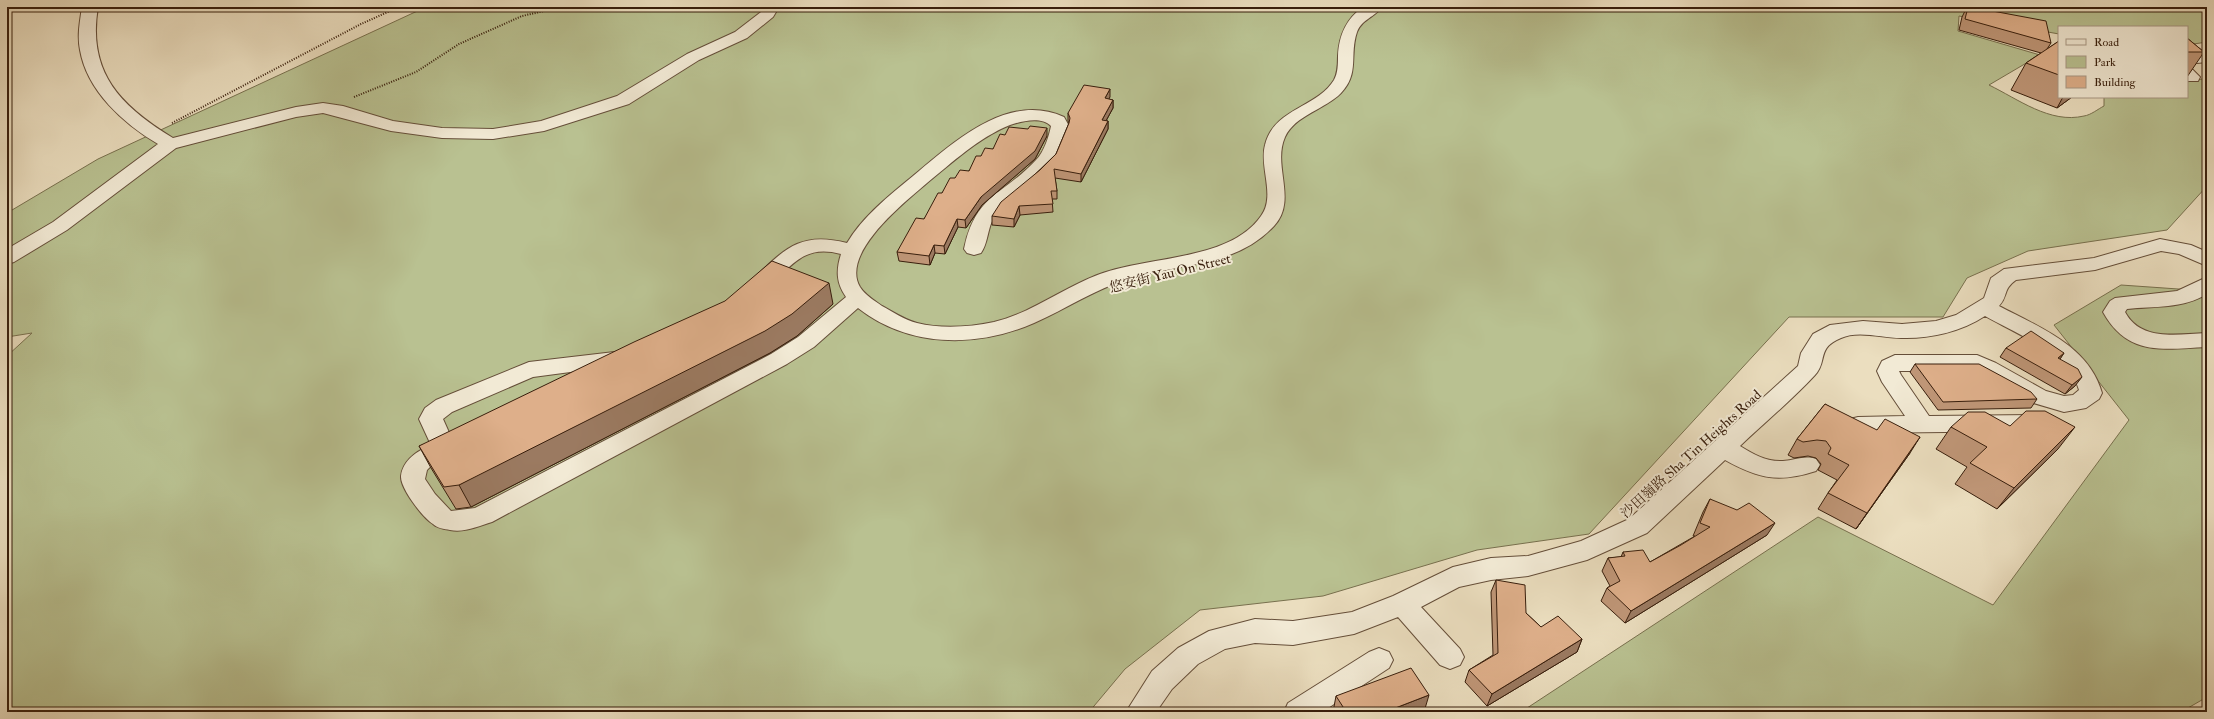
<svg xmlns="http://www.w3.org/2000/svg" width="2214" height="719" font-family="'IM FELL Double Pica','Noto Serif TC',serif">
  <rect width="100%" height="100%" fill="#ebdebf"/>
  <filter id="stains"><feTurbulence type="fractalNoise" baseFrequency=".005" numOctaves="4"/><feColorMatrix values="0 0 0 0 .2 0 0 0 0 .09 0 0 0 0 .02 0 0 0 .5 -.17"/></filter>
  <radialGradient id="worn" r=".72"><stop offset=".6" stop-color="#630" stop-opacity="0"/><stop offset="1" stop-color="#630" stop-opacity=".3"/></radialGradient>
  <path fill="#b9c191" stroke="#78704e" d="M 426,7 L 2207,7 L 2207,42 L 2187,45 L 2187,27 L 2059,27 L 2059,34 L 1959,16 L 1958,31 L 2040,55 L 1989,85 C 2018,99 2050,124 2084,116 C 2091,115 2098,109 2104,106 L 2104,97 L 2187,97 L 2187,82 L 2207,78 L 2207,186 L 2167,230 L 2028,251 L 1967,278 L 1943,317 L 1789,317 L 1589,534 L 1477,550 L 1323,596 L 1200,610 L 1125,669 L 1089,712 L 7,712 L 7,356 L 32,333 L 7,337 L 7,213 L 98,159 Z
    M 2121,285 L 2207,291 L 2207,697 L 2181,712 L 1521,712 L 1818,517 L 1993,605 L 2129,420 L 2054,325 Z"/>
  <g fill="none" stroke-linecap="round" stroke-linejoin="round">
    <defs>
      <path id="minor" d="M 82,7 L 98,7 C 87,72 120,106 173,138 L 296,107 L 323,103 L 343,106 L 393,121 L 442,128 L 493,129 L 541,121 L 617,96 L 687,54 L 735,32 L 761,12 L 763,7 L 779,7 L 773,17 L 747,38 L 699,60 L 629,104 L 544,131 L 493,139 L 442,138 L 391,131 L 323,113 L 296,117 L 176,148 L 67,230 L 14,262 L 7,264 L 7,249 L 53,222 L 158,144 C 124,124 87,91 80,50 C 77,35 80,21 82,7 Z
        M 1363,7 L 1382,7 C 1375,17 1362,19 1357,32 C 1349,55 1360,73 1341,93 C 1326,109 1295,115 1285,137 C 1272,166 1298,200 1274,226 C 1235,268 1179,263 1128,279 C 1095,289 1066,309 1034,323 C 977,348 909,348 858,308 L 814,347 L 787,364 L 492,522 C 479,526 464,533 450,530 C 444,529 437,528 433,524 C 423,518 400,488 401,476 C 403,460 417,451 431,445 L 419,419 L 425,408 L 436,400 L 529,362 L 623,351 L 631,353 L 634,358 L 631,363 L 623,365 L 533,377 L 452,412 L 443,419 L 451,437 L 461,439 L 465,445 L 461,451 L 430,467 L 427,470 L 425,479 L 435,494 L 451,511 L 475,508 L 771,354 L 798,337 L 846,297 C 836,283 836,270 841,254 C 804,244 792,265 767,289 L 760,291 L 753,289 L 750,284 L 753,279 C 785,249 800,231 847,243 C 863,216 889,196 913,176 C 953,143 1008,91 1064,117 L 1069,126 C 1066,138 1060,156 1052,165 C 1037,182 1015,193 1000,209 C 986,224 990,240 981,253 L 974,255 L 967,253 L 964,249 C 975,194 1004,195 1036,160 C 1044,152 1049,136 1051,126 C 1041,116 1022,121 1010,125 C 978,138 953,162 927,183 C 905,202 840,253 860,287 C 865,295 875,301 882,306 C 893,312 905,320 917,323 C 941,329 970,327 994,322 C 1032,313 1064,287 1100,274 C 1148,256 1230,261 1261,216 C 1276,196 1259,167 1265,145 C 1274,108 1317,108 1334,80 C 1338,73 1338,64 1338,56 C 1339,35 1346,19 1363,7 Z
        M 2207,52 L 2207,62 L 2187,64 L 2187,54 Z
        M 2187,68 L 2193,70 L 2200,77 L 2198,81 L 2187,81 Z
        M 2160,239 L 2191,245 L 2207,252 L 2207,266 L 2179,254 L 2161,251 L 2095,270 L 2016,280 C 2002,290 2009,295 1999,306 C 2039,327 2089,346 2102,393 L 2099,399 L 2086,408 L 2064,412 L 2030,402 L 1974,371 L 1899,371 L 1901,375 L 1929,416 L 2035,415 L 2043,417 L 2047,423 L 2043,429 L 2035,431 L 1858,433 L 1850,431 L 1846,425 L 1850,419 L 1858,417 L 1905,416 L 1882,382 L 1877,371 L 1882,361 L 1895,355 L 1977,355 L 1996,363 L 2046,391 L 2064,396 L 2073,395 L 2079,390 C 2069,354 2015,333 1985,316 C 1961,332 1929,339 1901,338 C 1883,338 1858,330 1841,338 C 1816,348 1828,361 1815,375 C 1792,400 1764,423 1740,446 C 1753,454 1766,462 1783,461 C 1795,460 1805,455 1816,459 L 1820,465 L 1816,471 C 1779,483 1759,479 1725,460 L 1647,533 L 1587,560 L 1528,576 L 1491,580 L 1459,587 L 1421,607 L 1460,649 L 1464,657 L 1460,665 L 1450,669 L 1440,665 L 1398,617 L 1354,634 L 1293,645 L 1255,643 L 1225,649 L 1198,664 L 1172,689 L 1156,712 L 1126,712 L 1152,671 L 1178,648 L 1209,631 L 1255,619 L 1293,621 L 1352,612 L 1393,596 L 1453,567 L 1491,558 L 1528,556 L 1581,541 L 1629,519 L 1798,366 L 1801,353 L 1813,334 L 1830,325 L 1863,321 L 1902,324 L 1936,321 L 1956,315 L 1984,298 L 1991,278 L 2004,269 L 2094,258 Z
        M 2207,277 L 2207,294 C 2183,309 2154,306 2127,309 L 2125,312 C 2141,342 2178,334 2207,333 L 2207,347 C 2163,349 2128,357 2103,312 L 2110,301 L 2115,298 L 2177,291 Z
        M 1379,648 L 1389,652 L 1393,660 L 1389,668 L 1322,712 L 1284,712 L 1288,703 L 1369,652 Z"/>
    </defs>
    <use href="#minor" stroke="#654e39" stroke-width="2"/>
    <path stroke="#381e0c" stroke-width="2" stroke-dasharray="1 1.5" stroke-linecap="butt" d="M 354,97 L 416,72 L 459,44 L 522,16 L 562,7
      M 172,123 L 361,24 L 399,7"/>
    <use href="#minor" fill="#f2ead5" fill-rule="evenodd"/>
  </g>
  <path fill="#bf9677" stroke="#381e0c" d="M 1967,7 L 2051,43 L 2047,49 L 2059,41 L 2059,97 L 2072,97 L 2057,108 L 2011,90 L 2026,63 L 2041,53 L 1959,30 L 1962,17 Z
    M 2187,38 L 2204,52 L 2187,77 Z
    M 1110,97 L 1108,99 L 1113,100 L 1113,108 L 1106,121 L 1108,121 L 1108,129 L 1081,182 L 1055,178 L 1057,191 L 1057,199 L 1052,199 L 1053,212 L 1020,215 L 1014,227 L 992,225 L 992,216 L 1056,154 L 1069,123 L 1068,121 L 1068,113 Z
    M 1005,135 L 1047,136 L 1035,159 L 982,205 L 966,228 L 958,227 L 945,254 L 935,253 L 930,265 L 899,261 L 897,252 L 924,219 L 942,193 L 955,178 L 969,171 L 981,156 L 993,149 Z
    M 833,304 L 797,336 L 770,353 L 471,507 L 456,509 L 431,468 L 419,446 Z
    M 2006,348 L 2064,353 L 2060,359 L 2075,386 L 2065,394 L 2000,357 Z
    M 1915,364 L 2037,399 L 2031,408 L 1938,410 L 1910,372 Z
    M 1825,404 L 1910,453 L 1856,529 L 1818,509 L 1828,493 L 1837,480 L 1818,470 L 1821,464 L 1816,458 L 1808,456 L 1794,458 L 1788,455 L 1797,439 Z
    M 1951,427 L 2058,449 L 1997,509 L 1955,484 L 1967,467 L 1936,449 Z
    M 1710,499 L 1767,535 L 1625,623 L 1601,601 L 1607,588 L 1610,586 L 1602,571 L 1608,558 L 1621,557 L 1623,552 L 1650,562 L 1695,536 L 1693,536 L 1703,512 Z
    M 1496,580 L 1526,613 L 1541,627 L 1582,639 L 1577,652 L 1487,706 L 1465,682 L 1469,670 L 1493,655 L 1491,592 Z
    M 1336,696 L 1424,712 L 1333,712 Z"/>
  <path fill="#9b7a61" stroke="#381e0c" d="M 1110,89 L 1110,97 L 1105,106 L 1105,98 Z
    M 2063,97 L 2072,97 L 2057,108 Z
    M 1113,100 L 1113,108 L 1102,128 L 1102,120 Z
    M 1108,121 L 1108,129 L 1081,182 L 1081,174 Z
    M 1047,128 L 1047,136 L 1035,159 L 982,205 L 966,228 L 965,220 L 981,197 Z
    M 1019,206 L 1020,215 L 1014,227 L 1014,219 Z
    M 957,219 L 958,227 L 945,254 L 944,246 Z
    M 934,245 L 935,253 L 930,265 L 929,256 Z
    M 829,283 L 833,304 L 797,336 L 770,353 L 471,507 L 459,485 Z
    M 2064,353 L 2058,362 L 2058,358 Z
    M 2082,377 L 2075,386 L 2065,394 L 2072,385 Z
    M 2075,427 L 2058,449 L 1997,509 L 2014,488 Z
    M 1920,437 L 1910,453 L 1856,529 L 1867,513 Z
    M 1775,523 L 1767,535 L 1625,623 L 1631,611 Z
    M 1582,639 L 1577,652 L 1487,706 L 1492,694 Z
    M 1429,695 L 1424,712 L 1385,712 Z"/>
  <path fill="#deaf8a" stroke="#381e0c" d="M 1968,7 L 1971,7 L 2046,21 L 2051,43 L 1965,19 Z
    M 2187,38 L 2204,52 L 2187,52 Z
    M 2059,41 L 2059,75 L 2026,63 Z
    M 1084,85 L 1110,89 L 1105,98 L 1113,100 L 1102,120 L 1108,121 L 1081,174 L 1054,169 L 1057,191 L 1051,191 L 1053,204 L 1019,206 L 1014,219 L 992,216 L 1001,202 L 1040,170 L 1056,154 L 1069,123 L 1070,118 L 1068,113 Z
    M 1030,126 L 1047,128 L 1035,151 L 981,197 L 965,220 L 957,219 L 944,246 L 934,245 L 929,256 L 897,252 L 916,218 L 924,219 L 938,193 L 942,193 L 950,178 L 955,178 L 960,170 L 969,171 L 976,156 L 981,156 L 985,148 L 993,149 L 1000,134 L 1005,135 L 1009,127 L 1028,129 Z
    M 772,261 L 829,283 L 792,314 L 765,331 L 459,485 L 444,487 L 419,446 L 634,342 L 725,301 Z
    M 2031,331 L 2064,353 L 2058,358 L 2078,369 L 2082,377 L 2072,385 L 2006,348 Z
    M 1915,364 L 1979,364 L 2031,392 L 2037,399 L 1943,402 Z
    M 1825,404 L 1877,430 L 1885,419 L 1920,437 L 1867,513 L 1828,493 L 1849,465 L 1828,454 L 1831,448 L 1826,441 L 1817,440 L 1803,442 L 1797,439 Z
    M 2026,411 L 2045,411 L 2075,427 L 2014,488 L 1970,463 L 1987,447 L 1951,427 L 1968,412 L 1985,412 L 2010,426 Z
    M 1710,499 L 1737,510 L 1749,503 L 1775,523 L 1631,611 L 1607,588 L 1620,581 L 1608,558 L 1625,556 L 1623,552 L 1643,550 L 1650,562 L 1681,545 L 1710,527 L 1700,523 Z
    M 1496,580 L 1525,585 L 1526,613 L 1541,627 L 1558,616 L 1582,639 L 1492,694 L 1469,670 L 1498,653 Z
    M 1411,668 L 1429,695 L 1385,712 L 1340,712 L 1345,710 L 1336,696 Z"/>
  <g text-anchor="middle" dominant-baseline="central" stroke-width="4" stroke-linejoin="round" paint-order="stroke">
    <g font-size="14" fill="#381e0c" stroke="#f2ead5">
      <text transform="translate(1170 273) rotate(-14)">悠安街 Yau On Street</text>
      <text transform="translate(1691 454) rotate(-42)">沙田嶺路 Sha Tin Heights Road</text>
    </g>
  </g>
  <rect width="2214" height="719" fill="none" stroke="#ebdebf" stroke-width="24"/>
  <rect x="8" y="8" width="2198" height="703" fill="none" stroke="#381e0c" stroke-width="2"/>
  <rect x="12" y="12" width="2190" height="695" fill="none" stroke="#381e0c"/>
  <rect x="2058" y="26" width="130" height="72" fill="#f2ead5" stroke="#a89885"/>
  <rect x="2066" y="39" width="20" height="6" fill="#f2ead5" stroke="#a89885"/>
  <text x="2094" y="46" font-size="12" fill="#381e0c">Road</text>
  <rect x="2066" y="56" width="20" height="12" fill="#b9c191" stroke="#a89885"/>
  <text x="2094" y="66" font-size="12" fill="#381e0c">Park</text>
  <rect x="2066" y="76" width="20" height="12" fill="#deaf8a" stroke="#a89885"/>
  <text x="2094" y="86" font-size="12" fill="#381e0c">Building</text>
  <rect width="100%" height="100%" filter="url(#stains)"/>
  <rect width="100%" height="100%" fill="url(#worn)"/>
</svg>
